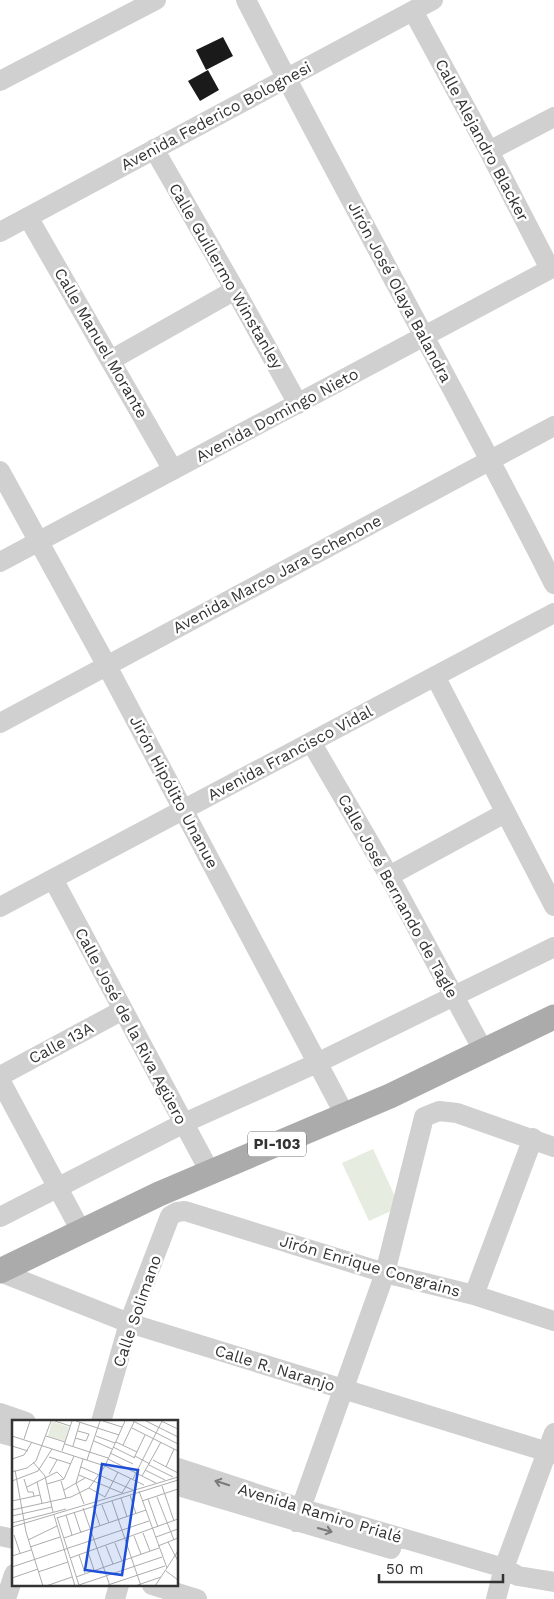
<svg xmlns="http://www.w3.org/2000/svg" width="554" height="1599" font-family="'Work Sans',sans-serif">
  <rect width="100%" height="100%" fill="#fff"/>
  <path fill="#e6ecdf" d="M 373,1149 L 400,1207 L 369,1221 L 342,1163 Z"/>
  <path fill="#1a1a1a" d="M 223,37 L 233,56 L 206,70 L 196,50 Z
    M 208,70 L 219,90 L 200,101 L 188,81 Z"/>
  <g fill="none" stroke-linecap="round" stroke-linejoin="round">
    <path stroke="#d0d0d0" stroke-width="20" d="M 246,0 C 346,196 455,388 554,584
      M 413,11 L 489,151 L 550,269
      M 0,81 L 156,0
      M 154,149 L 235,290 L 298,404
      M 489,151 L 554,117
      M 28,217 L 173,470
      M 0,232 L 433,0
      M 111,360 L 235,290
      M 0,471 L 107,666 L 345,1115
      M 0,562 L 554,267
      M 435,676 L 554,906
      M 0,723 L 554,426
      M 311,742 L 389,876 L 483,1050
      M 389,876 L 505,813
      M 53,879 L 210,1172
      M 0,907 L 554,613
      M 0,1076 L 123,1010
      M 0,1080 L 81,1231
      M 0,1217 L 184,1123 L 317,1063 L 554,947
      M 0,1272 L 129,1323 L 554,1454
      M 474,1295 L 533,1138
      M 0,1413 L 26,1422
      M 101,1422 L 129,1323 L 170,1216 L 177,1212 L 185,1211 L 385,1273 L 474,1295 L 554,1321
      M 0,1433 L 14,1437
      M 178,1468 L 300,1508 L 504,1568 L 518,1576 L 554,1582
      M 178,1486 L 391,1549
      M 296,1522 L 385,1273 L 424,1117 L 439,1111 L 457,1113 L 554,1147
      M 0,1536 L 14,1539
      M 152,1585 L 197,1599
      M 6,1599 L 14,1574
      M 115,1599 L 119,1585
      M 496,1599 L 504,1568 L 554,1433"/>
    <path stroke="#ababab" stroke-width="25" d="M 0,1271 L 159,1194 L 390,1096 L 554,1017"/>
  </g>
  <defs><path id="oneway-shaft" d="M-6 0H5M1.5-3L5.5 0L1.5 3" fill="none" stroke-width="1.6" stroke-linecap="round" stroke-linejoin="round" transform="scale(1.25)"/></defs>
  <g stroke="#7a7a7a">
    <use href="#oneway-shaft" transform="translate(222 1483) rotate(-162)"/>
    <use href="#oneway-shaft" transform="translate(325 1530) rotate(16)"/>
  </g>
  <g text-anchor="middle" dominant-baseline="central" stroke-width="5" stroke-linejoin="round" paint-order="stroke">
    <rect fill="#fff" stroke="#707070" stroke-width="1" x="248" y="1131.5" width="58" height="25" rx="4"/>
    <g font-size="15" font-weight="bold" fill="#333">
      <text x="277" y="1144">PI-103</text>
    </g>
    <g font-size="16" fill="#333" stroke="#fff">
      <text transform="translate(216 116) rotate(-28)">Avenida Federico Bolognesi</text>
      <text transform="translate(482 140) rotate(62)">Calle Alejandro Blacker</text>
      <text transform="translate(226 276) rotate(60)">Calle Guillermo Winstanley</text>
      <text transform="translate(400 292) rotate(62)">Jirón José Olaya Balandra</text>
      <text transform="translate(101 343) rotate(60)">Calle Manuel Morante</text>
      <text transform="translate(277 415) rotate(-28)">Avenida Domingo Nieto</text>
      <text transform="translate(277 574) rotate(-28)">Avenida Marco Jara Schenone</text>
      <text transform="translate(290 753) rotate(-28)">Avenida Francisco Vidal</text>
      <text transform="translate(174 792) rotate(62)">Jirón Hipólito Unanue</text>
      <text transform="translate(398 896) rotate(61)">Calle José Bernando de Tagle</text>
      <text transform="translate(131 1026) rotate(62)">Calle José de la Riva Agüero</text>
      <text transform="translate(61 1043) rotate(-28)">Calle 13A</text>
      <text transform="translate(370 1266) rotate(16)">Jirón Enrique Congrains</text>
      <text transform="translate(137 1311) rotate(-71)">Calle Solimano</text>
      <text transform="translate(275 1368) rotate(17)">Calle R. Naranjo</text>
      <text transform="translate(320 1513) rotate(17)">Avenida Ramiro Prialé</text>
    </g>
  </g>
  <g transform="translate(12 1420)">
    <rect width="166" height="166" fill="#fff"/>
    <path d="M 40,1 L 57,7 L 53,21 L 36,16 Z" fill="#e6ecdf"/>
    <path fill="none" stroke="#adadad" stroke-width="1" d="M 43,1 L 58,6M 64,1 L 107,15M 91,1 L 110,7M 121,1 L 166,24M 134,1 L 166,17M 149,1 L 166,9M 120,8 L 166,31M 0,16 L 93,46 L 132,65M 34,16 L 53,22M 84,16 L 103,23M 63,18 L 74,21 L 77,14 L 66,11M 12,19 L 18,1M 82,21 L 100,29M 104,22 L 125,32M 53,24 L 96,38M 111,25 L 122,2M 0,26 L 16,31M 61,26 L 68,2M 101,27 L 123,38M 50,31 L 60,1M 98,33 L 121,44M 123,36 L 138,44M 37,37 L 59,44M 122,38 L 133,15M 0,39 L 12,35 L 20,22M 71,39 L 64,63 L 72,84M 96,39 L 144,63M 75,40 L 88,1M 141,40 L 166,53M 21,42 L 33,56 L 41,92M 137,45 L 161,57M 69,47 L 121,70M 154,47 L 162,29M 3,50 L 14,112 L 31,166M 133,50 L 153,60M 0,52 L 15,48 L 24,41 L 39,1M 37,54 L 45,40M 67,55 L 110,73 L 119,58M 130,56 L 149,22M 12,59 L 16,72 L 21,72 L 22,76M 121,59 L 150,1M 0,61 L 26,51 L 40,29M 49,61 L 54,78M 25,62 L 30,83M 35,64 L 52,59 L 62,36M 150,66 L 162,101M 15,67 L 45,52 L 52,59M 77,68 L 93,77 L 106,52M 52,70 L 73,58M 127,71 L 155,148M 118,75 L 124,94M 145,77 L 162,120M 109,78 L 115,97M 136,79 L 146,107M 0,81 L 28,75M 100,81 L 129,166M 130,81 L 166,69M 81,85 L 88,106M 90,85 L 97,103M 71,88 L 98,166M 0,90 L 59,77 L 77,68 L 93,46 L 113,1M 62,92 L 69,113M 42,95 L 63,166M 54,95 L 60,115M 0,96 L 40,87M 45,97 L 67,165M 45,98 L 166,60M 0,103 L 54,89M 0,107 L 166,57M 131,113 L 138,131M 2,115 L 8,133M 122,116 L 129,134M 144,117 L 166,109M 52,118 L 134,90M 16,120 L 45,106M 156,122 L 166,141M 103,123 L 110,141M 94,126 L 101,144M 146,126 L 166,118M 18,127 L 48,117M 76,132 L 82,150M 67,135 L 73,153M 0,136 L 19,130M 58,138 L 166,99M 0,147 L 137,101M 154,151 L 166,160M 26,152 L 56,142M 64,157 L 147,128M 0,158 L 26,149M 67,165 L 150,137M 96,165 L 153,146M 34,166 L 60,157M 123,166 L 149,157M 143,166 L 166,131"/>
    <path fill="#1d4ed8" fill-opacity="0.15" stroke="#1d4ed8" stroke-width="2.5" d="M 90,44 L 126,50 L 110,155 L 73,150 Z"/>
    <rect width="166" height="166" fill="none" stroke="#333" stroke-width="2.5"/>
  </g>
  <path d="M379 1574v8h124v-8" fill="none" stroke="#333333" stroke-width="2.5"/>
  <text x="386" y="1574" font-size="15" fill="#333333" stroke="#ffffff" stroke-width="4" paint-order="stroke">50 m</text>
</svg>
